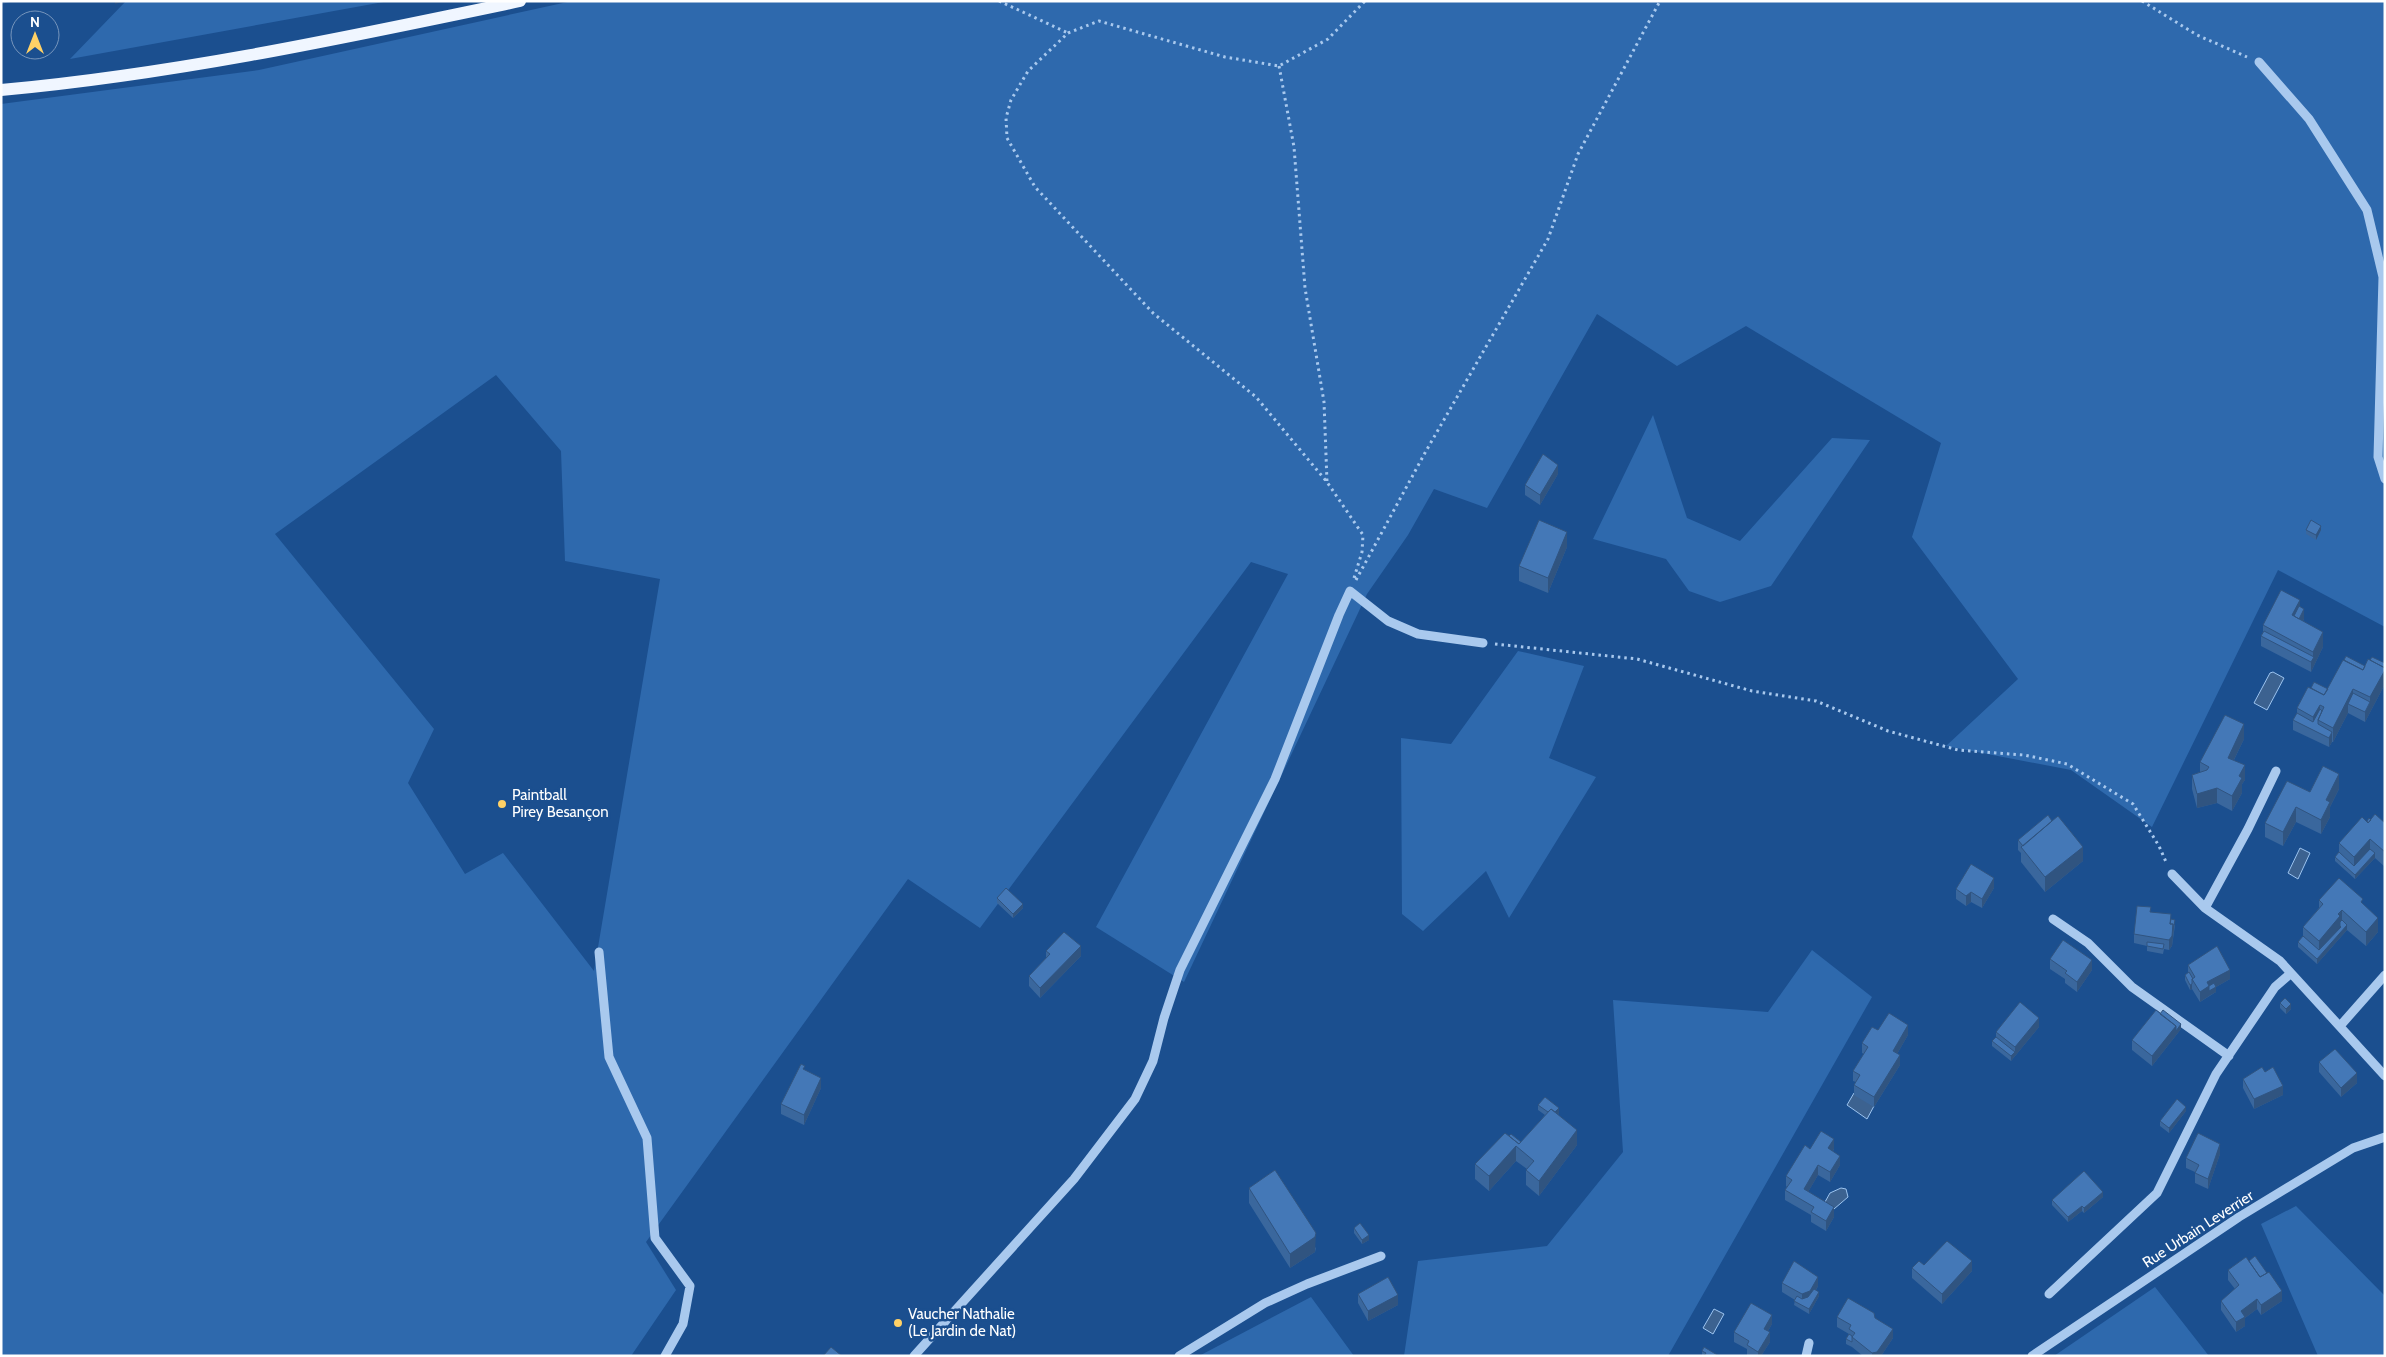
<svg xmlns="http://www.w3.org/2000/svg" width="2386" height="1357" font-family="Cabin,sans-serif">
  <rect width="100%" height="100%" fill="#1b4f8f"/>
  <path fill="#2e69ad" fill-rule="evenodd" d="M 126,1 L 389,1 L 70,59 Z
    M 572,1 L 2385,1 L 2385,627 L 2278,570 L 2152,827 L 2071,770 L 1946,746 L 2018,679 L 1912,537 L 1941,443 L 1746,326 L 1677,366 L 1597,314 L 1487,508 L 1434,489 L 1408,535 L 1367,594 L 1184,982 L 1096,927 L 1288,574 L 1251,562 L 980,928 L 908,879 L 646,1242 L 676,1290 L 631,1356 L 1,1356 L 1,104 L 259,70 ZM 496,375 L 561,451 L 565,561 L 660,579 L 594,971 L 503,853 L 465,874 L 408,783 L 434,729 L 275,534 Z
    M 1653,415 L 1687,518 L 1740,541 L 1832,438 L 1870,440 L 1771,586 L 1720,602 L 1689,591 L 1666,559 L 1593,539 Z
    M 1518,651 L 1584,666 L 1549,758 L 1596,777 L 1509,918 L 1486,871 L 1423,931 L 1402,914 L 1401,738 L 1451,744 Z
    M 1812,950 L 1872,997 L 1668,1356 L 1404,1356 L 1418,1261 L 1547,1246 L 1623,1152 L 1613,1000 L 1768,1012 Z
    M 2296,1206 L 2385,1296 L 2385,1356 L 2318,1356 L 2261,1224 Z
    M 2155,1287 L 2209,1356 L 2054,1356 Z
    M 1311,1297 L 1354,1356 L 1199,1356 Z"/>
  <path fill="#3c6290" stroke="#9cc4f0" d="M 2273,672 L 2284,678 L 2267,710 L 2254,703 L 2270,673 Z
    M 2300,848 L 2310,853 L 2298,879 L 2288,873 Z
    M 1854,1093 L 1874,1106 L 1867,1119 L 1847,1105 Z
    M 1841,1188 L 1846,1189 L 1848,1197 L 1834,1209 L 1825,1202 L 1830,1193 Z
    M 1714,1309 L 1724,1314 L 1713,1334 L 1703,1328 Z"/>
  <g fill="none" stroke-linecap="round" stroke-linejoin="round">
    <path stroke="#a9c9ee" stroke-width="3" stroke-dasharray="2.5 4" stroke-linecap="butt" d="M 999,1 L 1068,33
      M 2142,1 L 2197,35 L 2247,57
      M 1279,66 L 1294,147 L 1305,288 L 1324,402 L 1327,482
      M 1354,578 L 1362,552 L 1363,535 L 1327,482 L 1256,397 L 1153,313 L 1035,187 L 1007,138 L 1006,118 L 1011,100 L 1028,71 L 1068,33 L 1099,21 L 1225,57 L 1279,66 L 1328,39 L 1365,1
      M 1356,580 L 1426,451 L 1548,239 L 1578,154 L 1660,1
      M 1495,644 L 1637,659 L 1752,691 L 1816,701 L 1888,731 L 1958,750 L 2024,755 L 2067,764 L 2133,804 L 2159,846 L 2166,862"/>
    <path stroke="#a9c9ee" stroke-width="9" d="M 2259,62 L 2309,119 L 2367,210 L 2383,277 L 2378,457 L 2385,479
      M 2172,874 L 2205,908 L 2280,961 L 2385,1076
      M 2205,908 L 2248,829 L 2276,771
      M 2053,919 L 2088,943 L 2132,987 L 2229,1056
      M 599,952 L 609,1057 L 647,1138 L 655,1238 L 690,1286 L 683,1324 L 665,1356
      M 2340,1026 L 2385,975
      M 2049,1294 L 2157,1193 L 2216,1074 L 2275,987 L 2290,974
      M 914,1356 L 1074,1179 L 1135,1099 L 1153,1061 L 1164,1018 L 1180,970 L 1275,779 L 1339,615 L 1350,591 L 1388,621 L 1418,634 L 1483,643
      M 1179,1356 L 1265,1303 L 1307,1284 L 1381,1256
      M 1806,1356 L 1809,1343
      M 2032,1356 L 2239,1217 L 2353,1148 L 2385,1137"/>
    <path stroke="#f0f6ff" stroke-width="12" d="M 1,90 C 176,74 348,37 520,1"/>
  </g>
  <path fill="#3a679d" d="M 1,1 L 15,1 L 1,4 Z
    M 1558,474 L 1540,505 L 1525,495 L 1525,485 Z
    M 2306,530 L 2321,530 L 2316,540 L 2306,534 Z
    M 1567,547 L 1548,593 L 1519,581 L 1519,566 Z
    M 2300,606 L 2304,619 L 2303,621 L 2323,647 L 2311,672 L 2261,646 L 2261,636 L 2263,632 L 2263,625 Z
    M 2370,660 L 2385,663 L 2385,684 L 2365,722 L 2348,713 L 2333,742 L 2332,742 L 2329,747 L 2293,730 L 2293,720 L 2297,713 L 2297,708 L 2311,688 L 2328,689 L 2365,666 Z
    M 2244,739 L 2234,760 L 2245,780 L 2242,784 L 2242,793 L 2232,811 L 2217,803 L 2197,808 L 2192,789 L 2192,775 L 2200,772 L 2200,762 Z
    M 2339,789 L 2330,807 L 2330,817 L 2321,834 L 2296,822 L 2283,846 L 2265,837 L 2265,823 L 2310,792 Z
    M 2371,820 L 2385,823 L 2385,867 L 2375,858 L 2355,879 L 2335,861 L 2335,857 L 2339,852 L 2339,843 L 2367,821 Z
    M 2018,840 L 2083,861 L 2045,892 L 2021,862 L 2021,853 L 2018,850 Z
    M 1994,888 L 1982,908 L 1971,902 L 1966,906 L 1956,899 L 1956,889 Z
    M 997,898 L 1023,908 L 1013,918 L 997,903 Z
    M 2319,900 L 2363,905 L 2378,932 L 2366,946 L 2347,930 L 2317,964 L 2298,947 L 2298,942 L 2303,936 L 2303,927 L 2319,908 Z
    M 2151,912 L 2175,925 L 2172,946 L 2169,950 L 2164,949 L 2163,954 L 2147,951 L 2147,946 L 2134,943 L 2134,934 Z
    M 1046,951 L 1081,956 L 1040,998 L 1029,986 L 1029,976 L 1046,958 Z
    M 2050,959 L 2092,970 L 2077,992 L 2065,983 L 2065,979 L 2050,969 Z
    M 2188,965 L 2230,979 L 2216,987 L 2216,992 L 2200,1002 L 2192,989 L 2190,990 L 2185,980 L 2185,975 L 2188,973 Z
    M 2280,1003 L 2291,1009 L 2286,1014 L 2280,1008 Z
    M 2039,1027 L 2011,1061 L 1992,1046 L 1992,1041 L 1996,1037 L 1996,1032 Z
    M 2181,1029 L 2152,1066 L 2132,1050 L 2132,1040 Z
    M 1878,1030 L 1908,1035 L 1897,1054 L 1900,1065 L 1874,1107 L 1854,1095 L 1854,1085 L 1856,1082 L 1853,1081 L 1853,1071 L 1864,1054 L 1862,1053 L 1862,1043 Z
    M 2319,1062 L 2357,1083 L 2341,1097 L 2319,1072 Z
    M 805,1070 L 821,1088 L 804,1125 L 781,1114 L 781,1104 Z
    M 2265,1072 L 2283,1095 L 2254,1109 L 2243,1088 L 2243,1079 Z
    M 1538,1105 L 1559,1113 L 1558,1114 L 1577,1145 L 1539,1196 L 1526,1185 L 1526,1170 L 1527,1169 L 1516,1161 L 1489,1191 L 1475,1179 L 1475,1164 L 1509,1136 L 1521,1142 L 1545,1115 L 1538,1110 Z
    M 2186,1111 L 2169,1133 L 2160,1126 L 2160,1121 Z
    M 1810,1149 L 1834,1149 L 1833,1151 L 1840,1165 L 1830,1182 L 1818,1175 L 1808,1192 L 1834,1217 L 1826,1231 L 1811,1222 L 1811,1215 L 1785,1200 L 1785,1190 L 1787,1187 L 1786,1186 L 1786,1176 Z
    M 2220,1154 L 2208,1189 L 2195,1183 L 2195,1172 L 2186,1168 L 2186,1158 Z
    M 1249,1188 L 1316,1248 L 1315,1252 L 1290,1268 L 1249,1203 Z
    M 2103,1197 L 2084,1213 L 2082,1211 L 2068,1222 L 2052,1205 L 2052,1200 Z
    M 1354,1228 L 1369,1240 L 1362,1244 L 1354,1233 Z
    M 1912,1268 L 1972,1271 L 1942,1304 L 1912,1278 Z
    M 2228,1270 L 2282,1301 L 2261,1315 L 2257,1309 L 2245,1318 L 2245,1326 L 2236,1332 L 2221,1310 L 2221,1301 L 2235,1289 L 2228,1280 Z
    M 1782,1283 L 1818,1286 L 1816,1290 L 1819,1296 L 1809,1314 L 1794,1305 L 1795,1300 L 1782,1292 Z
    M 1358,1294 L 1398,1305 L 1368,1321 L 1358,1303 Z
    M 1837,1317 L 1875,1318 L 1893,1338 L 1881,1356 L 1863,1356 L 1852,1347 L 1846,1344 L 1846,1339 L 1849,1334 L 1837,1327 Z
    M 1772,1324 L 1768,1331 L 1770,1342 L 1761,1356 L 1748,1356 L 1747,1355 L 1747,1349 L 1734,1342 L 1734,1332 Z
    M 1702,1351 L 1719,1356 L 1702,1356 Z"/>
  <path fill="#305480" d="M 115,1 L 126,1 L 115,4 Z
    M 1558,465 L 1558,474 L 1540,505 L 1540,495 Z
    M 2321,526 L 2321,530 L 2316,540 L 2316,535 Z
    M 1567,532 L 1567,547 L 1548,593 L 1548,578 Z
    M 2300,600 L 2300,614 L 2292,620 L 2292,615 Z
    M 2304,609 L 2304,619 L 2297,633 L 2297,623 Z
    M 2323,632 L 2323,647 L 2311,672 L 2311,662 L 2313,658 L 2313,652 Z
    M 2385,670 L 2385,684 L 2365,722 L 2365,712 L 2370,703 L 2370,697 Z
    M 2353,689 L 2353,703 L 2348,704 L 2348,713 L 2333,742 L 2333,728 Z
    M 2320,705 L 2320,719 L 2318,720 L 2313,730 L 2313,717 Z
    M 2244,724 L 2244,739 L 2228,772 L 2228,758 Z
    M 2332,732 L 2332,742 L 2329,747 L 2329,738 Z
    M 2245,765 L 2245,780 L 2242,784 L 2242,793 L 2232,811 L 2232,796 L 2239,776 Z
    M 2339,774 L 2339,789 L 2330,807 L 2330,817 L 2321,834 L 2321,820 L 2326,800 Z
    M 2217,788 L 2217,803 L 2197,808 L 2197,794 Z
    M 2296,807 L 2296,822 L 2283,846 L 2283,832 Z
    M 2370,839 L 2370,854 L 2354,871 L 2354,857 Z
    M 2083,847 L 2083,861 L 2045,892 L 2045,877 Z
    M 2375,853 L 2375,858 L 2355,879 L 2355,875 Z
    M 1994,878 L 1994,888 L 1982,908 L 1982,899 Z
    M 1971,892 L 1971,902 L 1966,906 L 1966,896 Z
    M 1023,904 L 1023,908 L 1013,918 L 1013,914 Z
    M 2342,910 L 2342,925 L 2340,926 L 2340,931 L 2319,955 L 2319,941 Z
    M 2378,918 L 2378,932 L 2366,946 L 2366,932 Z
    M 2175,920 L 2172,946 L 2169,950 L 2169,940 Z
    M 2347,925 L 2347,930 L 2317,964 L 2317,959 Z
    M 1081,946 L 1081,956 L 1040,998 L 1040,988 Z
    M 2092,960 L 2092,970 L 2077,992 L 2077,982 Z
    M 2230,970 L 2230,979 L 2209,991 L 2209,996 L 2200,1002 L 2200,992 L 2207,982 Z
    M 2192,984 L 2192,989 L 2190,990 L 2190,985 Z
    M 2216,987 L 2216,992 L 2209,996 L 2209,991 Z
    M 2291,1004 L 2291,1009 L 2286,1014 L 2286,1009 Z
    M 2039,1018 L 2039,1027 L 2011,1061 L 2011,1056 L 2015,1052 L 2015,1047 Z
    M 2181,1024 L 2181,1029 L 2152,1066 L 2152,1056 L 2176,1026 Z
    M 1908,1025 L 1908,1035 L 1893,1061 L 1893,1051 Z
    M 1900,1055 L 1900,1065 L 1874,1107 L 1874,1097 Z
    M 2357,1073 L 2357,1083 L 2341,1097 L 2341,1088 Z
    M 821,1078 L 821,1088 L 804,1125 L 804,1115 Z
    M 2283,1086 L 2283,1095 L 2254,1109 L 2254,1099 Z
    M 2186,1107 L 2186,1111 L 2169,1133 L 2169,1128 Z
    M 1559,1108 L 1559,1113 L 1553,1121 L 1553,1116 Z
    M 1577,1130 L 1577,1145 L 1539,1196 L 1539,1181 Z
    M 1834,1139 L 1834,1149 L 1828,1158 L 1828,1148 Z
    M 2220,1144 L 2220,1154 L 2208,1189 L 2208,1179 Z
    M 1516,1146 L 1516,1161 L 1489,1191 L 1489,1176 Z
    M 1840,1156 L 1840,1165 L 1830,1182 L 1830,1172 Z
    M 1818,1165 L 1818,1175 L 1804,1199 L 1804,1189 Z
    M 2103,1192 L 2103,1197 L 2084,1213 L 2084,1208 Z
    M 2082,1206 L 2082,1211 L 2068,1222 L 2068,1217 Z
    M 1834,1207 L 1834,1217 L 1826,1231 L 1826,1221 Z
    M 1316,1233 L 1315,1252 L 1290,1268 L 1290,1254 Z
    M 1369,1235 L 1369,1240 L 1362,1244 L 1362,1240 Z
    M 1972,1261 L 1972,1271 L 1942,1304 L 1942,1294 Z
    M 1818,1277 L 1818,1286 L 1810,1301 L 1802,1304 L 1802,1294 Z
    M 2282,1291 L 2282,1301 L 2261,1315 L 2261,1305 Z
    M 1819,1292 L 1819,1296 L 1809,1314 L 1809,1309 Z
    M 1398,1295 L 1398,1305 L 1368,1321 L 1368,1311 Z
    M 2257,1299 L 2257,1309 L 2245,1318 L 2245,1326 L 2236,1332 L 2236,1322 L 2241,1311 Z
    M 1772,1315 L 1772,1324 L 1764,1338 L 1764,1329 Z
    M 1893,1329 L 1893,1338 L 1881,1356 L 1872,1356 L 1872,1353 Z
    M 1770,1332 L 1770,1342 L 1761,1356 L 1758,1356 L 1758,1352 Z"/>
  <path fill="#4478b7" stroke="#305480" d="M 1543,454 L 1558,465 L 1540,495 L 1525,485 Z
    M 1539,520 L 1567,532 L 1548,578 L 1519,566 Z
    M 2311,520 L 2321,526 L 2316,535 L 2306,530 Z
    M 2281,590 L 2300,600 L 2292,615 L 2323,632 L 2313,652 L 2263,625 Z
    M 2299,606 L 2304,609 L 2299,619 L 2294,616 Z
    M 2264,631 L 2314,657 L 2311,662 L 2261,636 Z
    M 2346,656 L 2365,666 L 2363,670 L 2344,660 Z
    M 2372,657 L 2385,663 L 2385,668 L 2370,660 Z
    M 2368,659 L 2385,668 L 2385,670 L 2370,697 L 2353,689 L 2333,728 L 2318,720 L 2324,707 L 2320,705 L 2313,717 L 2297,708 L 2308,687 L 2324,695 L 2343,660 L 2363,670 Z
    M 2314,682 L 2328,689 L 2324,695 L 2311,688 Z
    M 2353,693 L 2370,702 L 2365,712 L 2348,704 Z
    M 2320,709 L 2322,711 L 2318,720 L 2318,724 L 2332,732 L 2329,738 L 2293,720 L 2297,713 L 2313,722 Z
    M 2225,715 L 2244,724 L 2228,758 L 2245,765 L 2239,776 L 2242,778 L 2232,796 L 2217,788 L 2197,794 L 2192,775 L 2207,770 L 2209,767 L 2200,762 Z
    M 2323,766 L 2339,774 L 2326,800 L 2330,802 L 2321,820 L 2296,807 L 2283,832 L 2265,823 L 2287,781 L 2310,792 Z
    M 2375,814 L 2385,823 L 2385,852 L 2370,839 L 2354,857 L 2339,843 L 2362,817 L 2368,823 Z
    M 2048,815 L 2052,821 L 2023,846 L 2018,840 Z
    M 2058,816 L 2083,847 L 2045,877 L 2021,847 Z
    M 2369,818 L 2371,820 L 2368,823 L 2367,821 Z
    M 2370,849 L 2375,853 L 2355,875 L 2335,857 L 2339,852 L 2354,866 Z
    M 1971,864 L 1994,878 L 1982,899 L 1971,892 L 1966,896 L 1956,889 Z
    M 2339,878 L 2363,899 L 2361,902 L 2378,918 L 2366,932 L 2342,910 L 2338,914 L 2340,916 L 2319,941 L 2303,927 L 2323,904 L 2319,900 Z
    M 1006,888 L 1023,904 L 1013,914 L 997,898 Z
    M 2137,906 L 2151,907 L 2150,912 L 2171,914 L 2170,924 L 2173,924 L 2172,936 L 2169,940 L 2134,934 Z
    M 2171,919 L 2175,920 L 2173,929 L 2173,924 L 2170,924 Z
    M 2342,920 L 2347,925 L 2317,959 L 2298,942 L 2303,936 L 2319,950 L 2341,927 L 2340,926 L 2340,922 Z
    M 1064,932 L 1081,946 L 1040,988 L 1029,976 L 1050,954 L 1046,951 Z
    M 2063,940 L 2092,960 L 2077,982 L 2065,973 L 2067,971 L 2050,959 Z
    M 2147,942 L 2164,944 L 2163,949 L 2147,946 Z
    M 2217,946 L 2230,970 L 2207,982 L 2209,986 L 2200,992 L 2192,979 L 2195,977 L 2188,965 Z
    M 2189,972 L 2193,979 L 2192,979 L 2192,984 L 2190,985 L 2185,975 Z
    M 2214,983 L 2216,987 L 2209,991 L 2209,986 Z
    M 2285,998 L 2291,1004 L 2286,1009 L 2280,1003 Z
    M 2020,1002 L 2039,1018 L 2015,1047 L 1996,1032 Z
    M 2156,1010 L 2176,1026 L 2152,1056 L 2132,1040 Z
    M 2163,1010 L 2181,1024 L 2176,1031 L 2176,1026 L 2160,1014 Z
    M 1889,1013 L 1908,1025 L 1893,1051 L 1900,1055 L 1874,1097 L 1854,1085 L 1860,1075 L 1853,1071 L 1868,1047 L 1862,1043 L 1872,1027 L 1878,1030 Z
    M 1996,1037 L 2015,1052 L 2011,1056 L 1992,1041 Z
    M 2335,1049 L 2357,1073 L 2341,1088 L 2319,1062 Z
    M 801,1064 L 805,1066 L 803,1069 L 821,1078 L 804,1115 L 781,1104 Z
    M 2262,1067 L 2265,1072 L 2273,1067 L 2283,1086 L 2254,1099 L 2243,1079 Z
    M 1545,1097 L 1559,1108 L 1555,1112 L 1551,1109 L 1548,1112 L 1538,1105 Z
    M 2177,1099 L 2186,1107 L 2169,1128 L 2160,1121 Z
    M 1551,1109 L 1577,1130 L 1539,1181 L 1526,1170 L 1534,1161 L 1516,1146 L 1489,1176 L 1475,1164 L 1505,1133 L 1519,1144 Z
    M 1821,1131 L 1834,1139 L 1828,1148 L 1840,1156 L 1830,1172 L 1818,1165 L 1804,1189 L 1834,1207 L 1826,1221 L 1811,1212 L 1814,1207 L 1785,1190 L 1792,1180 L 1786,1176 L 1805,1145 L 1810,1149 Z
    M 2198,1133 L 2220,1144 L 2208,1179 L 2195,1173 L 2199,1165 L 2186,1158 Z
    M 1511,1134 L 1521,1142 L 1519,1144 L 1509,1136 Z
    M 1275,1170 L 1316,1233 L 1315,1237 L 1290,1254 L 1249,1188 Z
    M 2084,1171 L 2103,1192 L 2084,1208 L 2082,1206 L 2068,1217 L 2052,1200 Z
    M 1360,1223 L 1369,1235 L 1362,1240 L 1354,1228 Z
    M 1947,1241 L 1972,1261 L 1942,1294 L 1912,1268 L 1919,1261 L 1924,1265 Z
    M 2255,1256 L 2267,1273 L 2260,1277 L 2249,1261 Z
    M 2246,1257 L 2260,1277 L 2269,1272 L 2282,1291 L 2261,1305 L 2257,1299 L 2241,1311 L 2245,1317 L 2236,1322 L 2221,1301 L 2239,1285 L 2228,1270 Z
    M 1794,1261 L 1818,1277 L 1810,1291 L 1802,1294 L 1782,1283 Z
    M 1388,1277 L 1398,1295 L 1368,1311 L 1358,1294 Z
    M 1814,1289 L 1819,1292 L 1809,1309 L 1794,1301 L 1797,1296 L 1802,1299 L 1808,1297 Z
    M 1848,1298 L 1874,1313 L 1875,1318 L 1893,1329 L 1877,1352 L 1872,1353 L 1852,1337 L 1855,1333 L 1849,1329 L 1851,1325 L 1837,1317 Z
    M 1751,1303 L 1772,1315 L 1764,1329 L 1770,1332 L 1758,1352 L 1747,1345 L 1749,1341 L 1734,1332 Z
    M 1849,1334 L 1852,1336 L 1852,1342 L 1846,1339 Z
    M 831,1347 L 842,1356 L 823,1356 Z
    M 1704,1347 L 1719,1356 L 1704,1356 L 1706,1353 L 1702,1351 Z"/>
  <g fill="#ffd166" stroke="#1b4f8f" stroke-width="2">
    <circle cx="502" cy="804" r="5"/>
    <circle cx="898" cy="1323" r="5"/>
  </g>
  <g text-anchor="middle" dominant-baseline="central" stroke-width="5" stroke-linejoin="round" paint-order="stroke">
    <g font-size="15" fill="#fff" stroke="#1b4f8f" text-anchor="start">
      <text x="512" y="795">Paintball<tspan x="512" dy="17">Pirey Besançon</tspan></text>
      <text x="908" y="1314">Vaucher Nathalie<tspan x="908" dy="17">(Le Jardin de Nat)</tspan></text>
    </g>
    <g font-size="15" fill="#fff" stroke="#1b4f8f">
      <text transform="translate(2198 1229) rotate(-33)">Rue Urbain Leverrier</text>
    </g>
  </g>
  <rect width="2386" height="1357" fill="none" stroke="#ffffff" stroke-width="5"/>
  <g transform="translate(35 35)"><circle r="24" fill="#1b4f8f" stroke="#7695bc"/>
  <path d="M0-4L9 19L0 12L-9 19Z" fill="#ffd166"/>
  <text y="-8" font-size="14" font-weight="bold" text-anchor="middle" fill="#ffffff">N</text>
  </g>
</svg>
